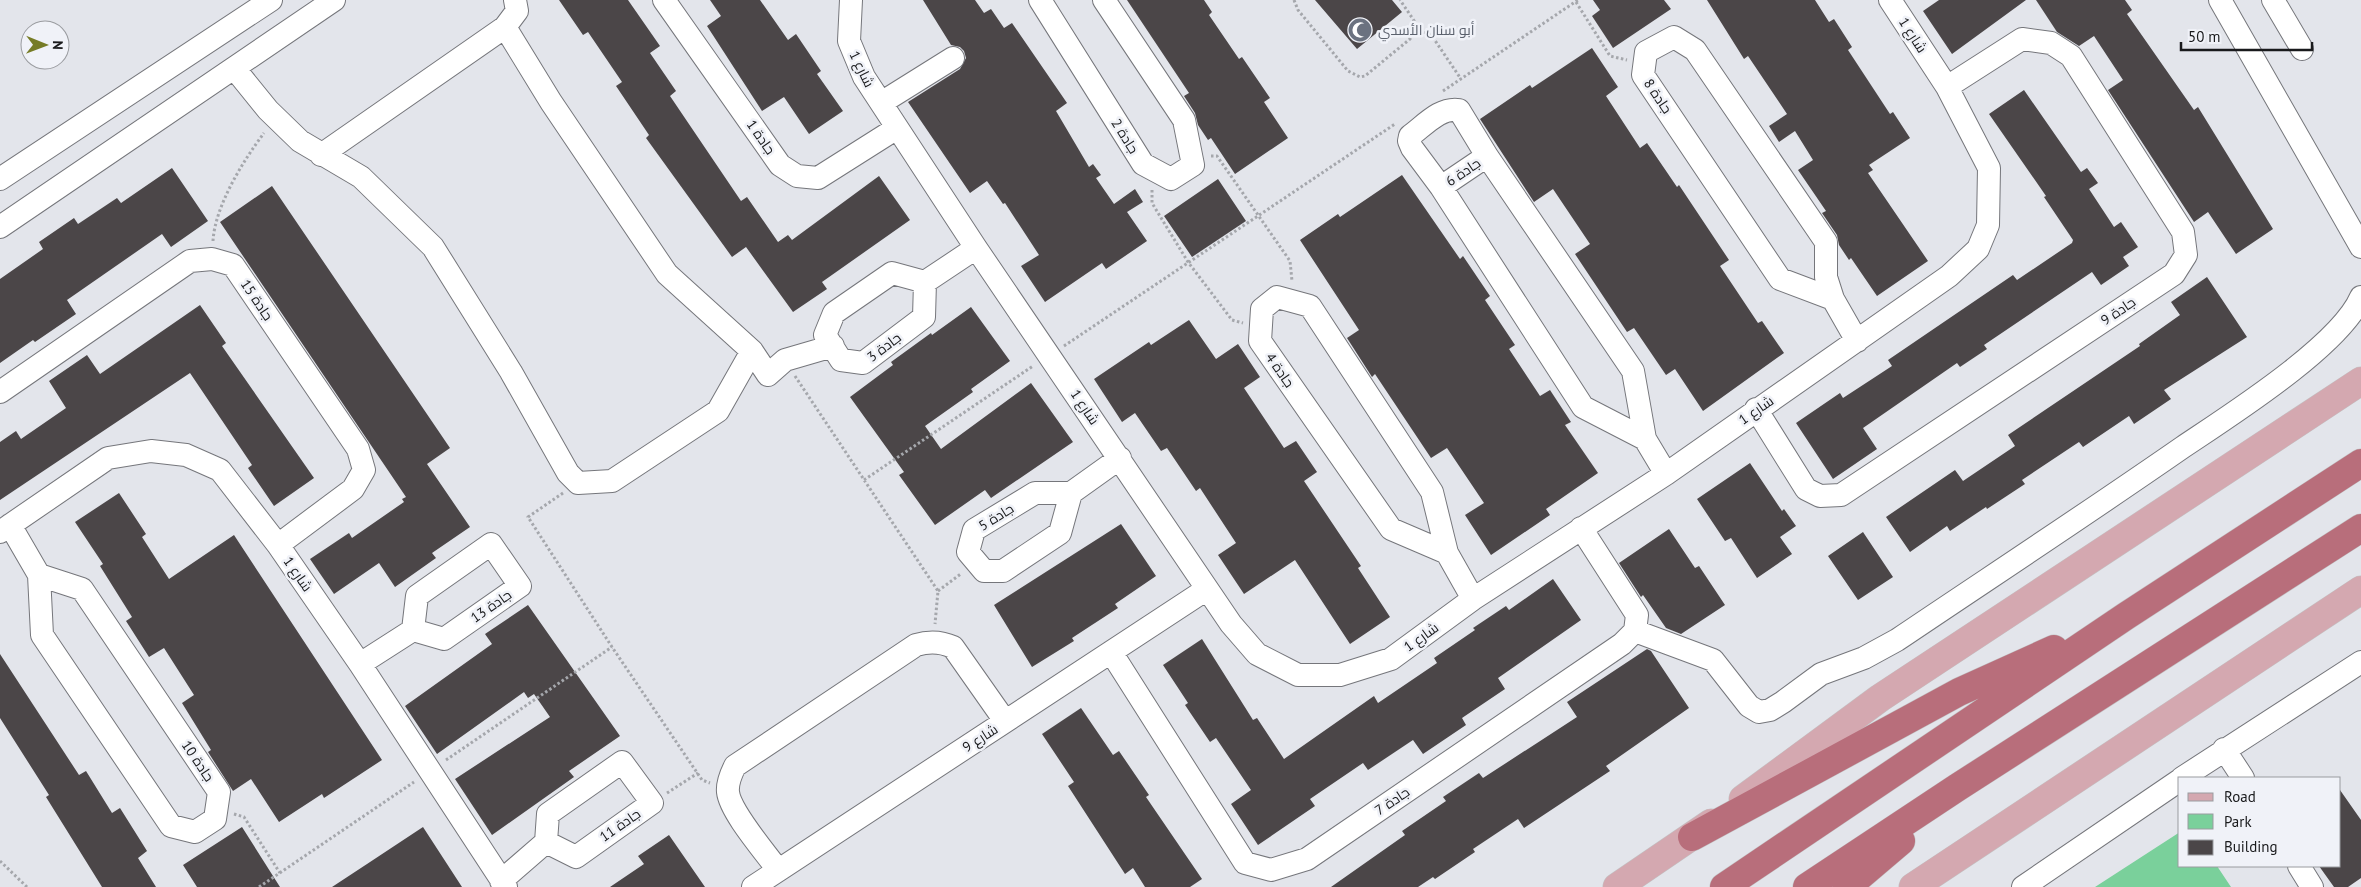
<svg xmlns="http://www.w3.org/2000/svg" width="2361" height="887" font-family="'PT Sans',Cairo,sans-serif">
  <rect width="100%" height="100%" fill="#e3e5eb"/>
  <path fill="#7ad09b" d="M 2180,832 L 2180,866 L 2217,866 L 2231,887 L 2095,887 Z"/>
  <path fill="#4b4648" d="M 559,0 L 628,0 L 660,46 L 650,53 L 676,91 L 670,96 L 741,201 L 747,197 L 778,242 L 788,235 L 792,240 L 879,176 L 910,220 L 822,282 L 827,289 L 793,312 L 746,247 L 732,257 L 646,138 L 649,135 L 616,86 L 622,82 L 588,32 L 583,35 Z
    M 710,0 L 760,0 L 788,40 L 796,34 L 821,71 L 817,74 L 843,111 L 809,134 L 784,97 L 762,111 L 707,26 L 721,16 Z
    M 923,0 L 975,0 L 984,13 L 991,9 L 1004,28 L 1012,23 L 1067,103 L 1056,111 L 1089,167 L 1093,164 L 1101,175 L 1096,178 L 1114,204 L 1135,189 L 1143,202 L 1127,212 L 1147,241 L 1106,269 L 1102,263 L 1045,302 L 1021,266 L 1039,255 L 1005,203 L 1003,204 L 987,181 L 970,193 L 908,102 L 960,69 L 966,58 L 964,51 L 960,47 L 951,45 Z
    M 1127,0 L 1204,0 L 1212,12 L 1209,15 L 1239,59 L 1242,57 L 1270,98 L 1264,102 L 1288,138 L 1235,174 L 1211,138 L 1208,140 L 1198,125 L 1195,113 L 1184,96 L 1189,93 Z
    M 1315,0 L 1392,0 L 1402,12 L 1357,49 Z
    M 1593,0 L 1664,0 L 1671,9 L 1613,48 L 1592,16 L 1600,10 Z
    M 1707,0 L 1815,0 L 1829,22 L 1834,19 L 1852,47 L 1848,50 L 1890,114 L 1893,112 L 1910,138 L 1869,165 L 1873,170 L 1868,173 L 1928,261 L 1877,296 L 1851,258 L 1849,260 L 1839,245 L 1837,235 L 1822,213 L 1826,211 L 1798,170 L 1813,160 L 1795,131 L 1779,142 L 1769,126 L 1787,114 L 1748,56 L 1744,59 Z
    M 1939,0 L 2026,0 L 1952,54 L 1923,11 Z
    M 2036,0 L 2125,0 L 2132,10 L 2127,14 L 2194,110 L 2198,107 L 2273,229 L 2236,254 L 2208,212 L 2194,222 L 2108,90 L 2123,80 L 2094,36 L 2079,46 L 2057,32 Z
    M 1592,48 L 1618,87 L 1606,96 L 1640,148 L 1647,143 L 1677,187 L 1679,185 L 1729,260 L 1720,266 L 1758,323 L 1762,321 L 1784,353 L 1703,411 L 1675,369 L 1666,375 L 1634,328 L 1627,332 L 1575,254 L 1590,244 L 1553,189 L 1534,202 L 1480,119 L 1530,85 L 1532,88 Z
    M 2024,90 L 2081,172 L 2087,168 L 2098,183 L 2089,189 L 2114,227 L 2121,222 L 2138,247 L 2123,257 L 2129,266 L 2101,285 L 2092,272 L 1984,345 L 1987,349 L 1960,367 L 1957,363 L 1863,428 L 1877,449 L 1833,479 L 1796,423 L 1840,393 L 1843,398 L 1892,366 L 1888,360 L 2013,275 L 2017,280 L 2072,243 L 2073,240 L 2044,197 L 2046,196 L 1989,114 Z
    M 172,168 L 208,221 L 171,247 L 162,234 L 67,300 L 76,314 L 35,342 L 33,340 L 0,363 L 0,279 L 43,249 L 39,242 L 74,218 L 78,224 L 117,198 L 121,203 Z
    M 1402,175 L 1460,259 L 1463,256 L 1490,296 L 1485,300 L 1515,345 L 1509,349 L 1540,396 L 1550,390 L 1571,422 L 1565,425 L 1598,473 L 1546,509 L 1550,515 L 1491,555 L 1465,515 L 1484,503 L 1447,448 L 1431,458 L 1375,374 L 1372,377 L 1347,338 L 1359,330 L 1300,240 L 1338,214 L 1340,217 Z
    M 1218,179 L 1246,221 L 1192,257 L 1164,216 Z
    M 272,186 L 450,448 L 427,464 L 470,527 L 432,553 L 436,558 L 395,587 L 379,563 L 334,594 L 310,559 L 349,533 L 352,538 L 404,502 L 402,499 L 406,497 L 220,222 Z
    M 2207,277 L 2247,337 L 2164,390 L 2171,399 L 2134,424 L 2129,416 L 2083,447 L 2079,442 L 2022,480 L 2025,484 L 1987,509 L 1986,507 L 1950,531 L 1947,526 L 1910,552 L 1886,517 L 1955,470 L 1963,481 L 2015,446 L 2008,435 L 2140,346 L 2139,344 L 2180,315 L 2171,302 Z
    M 200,305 L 226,343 L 222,346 L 314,478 L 274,506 L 248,468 L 252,465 L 190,373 L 0,500 L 0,442 L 16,431 L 21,439 L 66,408 L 49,381 L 87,355 L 100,374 Z
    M 971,307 L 1010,361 L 971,389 L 973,392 L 925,426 L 941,449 L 1031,383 L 1073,442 L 991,498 L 985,490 L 935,525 L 899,475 L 904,472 L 850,397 L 893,365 L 891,362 L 931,333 L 932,335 Z
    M 1189,320 L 1216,359 L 1238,344 L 1260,377 L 1244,388 L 1284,448 L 1296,441 L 1317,472 L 1304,481 L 1361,566 L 1358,568 L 1390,617 L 1350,644 L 1295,560 L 1244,594 L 1218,555 L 1236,543 L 1200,488 L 1196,491 L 1167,448 L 1161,451 L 1135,413 L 1122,422 L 1094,379 L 1149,342 L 1151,345 Z
    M 1750,463 L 1782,511 L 1784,509 L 1796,526 L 1780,537 L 1792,554 L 1757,578 L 1731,538 L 1725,541 L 1697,499 Z
    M 119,493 L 146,534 L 142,537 L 169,579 L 234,535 L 382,760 L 324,798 L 322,794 L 279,822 L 251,779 L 233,791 L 208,752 L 211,750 L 182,703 L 194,695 L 164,648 L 149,657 L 126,621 L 132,617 L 100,566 L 103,564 L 75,522 Z
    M 1121,524 L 1156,576 L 1115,604 L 1118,608 L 1072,638 L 1074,641 L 1032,667 L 994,605 Z
    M 1669,529 L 1695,568 L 1699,566 L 1725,605 L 1681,634 L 1666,628 L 1643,595 L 1641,597 L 1619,563 Z
    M 1863,532 L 1893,577 L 1858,600 L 1828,556 Z
    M 1553,579 L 1581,620 L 1498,678 L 1505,689 L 1462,718 L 1466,725 L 1423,754 L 1413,740 L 1368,770 L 1363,763 L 1310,799 L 1315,806 L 1258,845 L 1231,804 L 1251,790 L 1216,738 L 1210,742 L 1185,705 L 1188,703 L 1163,665 L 1202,639 L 1253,720 L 1257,718 L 1284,759 L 1374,696 L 1378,703 L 1437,663 L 1434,658 L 1475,630 L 1473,628 L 1506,606 L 1509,610 Z
    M 528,605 L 620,736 L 569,771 L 574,777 L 492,835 L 455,779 L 550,717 L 534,694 L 528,698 L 524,692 L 437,754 L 405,706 L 492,644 L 485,634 Z
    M 1647,649 L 1651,651 L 1689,708 L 1606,766 L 1610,771 L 1524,828 L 1518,819 L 1473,849 L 1475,852 L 1435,879 L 1433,877 L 1418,887 L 1331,887 L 1405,835 L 1402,831 L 1446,801 L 1443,797 L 1479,773 L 1483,778 L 1577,717 L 1567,702 Z
    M 0,654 L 79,775 L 86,771 L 112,813 L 120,808 L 147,851 L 138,858 L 156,887 L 102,887 L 46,797 L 49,795 L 0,718 Z
    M 1081,708 L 1113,755 L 1119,751 L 1149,795 L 1146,797 L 1202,879 L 1190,887 L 1145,887 L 1133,868 L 1125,874 L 1068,786 L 1074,782 L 1042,734 Z
    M 2340,790 L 2361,820 L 2361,878 L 2348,887 L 2334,887 L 2319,866 L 2340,866 Z
    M 242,827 L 280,887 L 197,887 L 183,865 Z
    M 423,827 L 462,887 L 332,887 L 367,864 Z
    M 669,835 L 705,887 L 610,887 L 644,864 L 638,856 Z"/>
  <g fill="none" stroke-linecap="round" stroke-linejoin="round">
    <defs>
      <path id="minor" d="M 664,0 L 780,165 L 797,176 L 818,178 L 897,128
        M 851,0 L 849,41 L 864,77 L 976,248 L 1231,624 L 1257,654 L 1298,675 L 1340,675 L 1391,659 L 1473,599 L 1666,474 L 1949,276 L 1978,249 L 1988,225 L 1989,168 L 1947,87 L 1890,0
        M 1040,0 L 1143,164 L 1171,179 L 1193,165 L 1184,120 L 1104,0
        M 2220,0 L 2361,247
        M 2273,0 L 2302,49
        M 505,27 L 551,102 L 667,274 L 752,351
        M 234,68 L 268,110 L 300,141 L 361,177 L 433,247 L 511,372 L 568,473 L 578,483 L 612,481 L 718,411 L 752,351 L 768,375 L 785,360 L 833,346
        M 881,103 L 953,58
        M 321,155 L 505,27 L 517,11 L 515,0
        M 0,179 L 271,0
        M 1441,187 L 1412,148 L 1409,141 L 1410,136 C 1425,125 1440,107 1459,110 L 1487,156
        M 0,227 L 334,0
        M 925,282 L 924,317 L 863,363 L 841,360 L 825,335 L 834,313 L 892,273 L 925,282 L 976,248
        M 1833,299 L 1780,279 L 1643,75 L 1646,52 L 1674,37 L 1695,50 L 1826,242 L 1826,277 L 1833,299 L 1857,341
        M 0,392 L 190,261 L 212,259 L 233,265 L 358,449 L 364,470 L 353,489 L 278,545
        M 1756,409 L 1806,489 L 1820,496 L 1841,495 L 2174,274 L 2186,255 L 2183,232 L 2071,56 L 2051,43 L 2022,39 L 1947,87
        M 1645,439 L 1633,371 L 1487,156 L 1441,187 L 1583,407 L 1645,439 L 1666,474
        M 1071,493 L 1060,533 L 1003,571 L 984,571 L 968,552 L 974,530 L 1035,493 L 1071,493 L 1120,458
        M 10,525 L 39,575 L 42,635 L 171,826 L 195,832 L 215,819 L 219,792 L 82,589 L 39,575
        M 0,532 L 108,458 L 151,451 L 186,455 L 220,470 L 278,545 L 360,664 L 506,887
        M 491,544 L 520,586 L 444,639 L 413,630 L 417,596 Z
        M 1447,553 L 1432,492 L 1310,306 L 1277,297 L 1262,309 L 1260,341 L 1391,529 L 1447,553 L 1473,599
        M 1635,631 L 1713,660 L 1749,706 L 1759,712 L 1770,710 L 1783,702 L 1821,674 L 1864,658 L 1897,640 C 1992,576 2088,513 2183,447 C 2229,416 2340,346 2361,297
        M 1111,652 L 1245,863 L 1271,870 L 1307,859 L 1622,644 L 1635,631 L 1637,615 L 1581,528
        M 360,664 L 413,630
        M 2224,749 L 2243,778
        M 2182,778 L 2361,662
        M 2299,866 L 2312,887
        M 778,870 C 766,853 730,812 728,792 C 727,783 731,774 735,766 L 916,645 C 929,641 940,641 953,647 L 1005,721
        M 501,881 L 546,842 L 548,814 L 622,762 L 652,803 L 576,857 L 546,842
        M 753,887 L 1207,589
        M 2023,887 L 2180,780"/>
      <path id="major" d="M 1743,799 L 1880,698 L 2361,381
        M 1617,887 L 1711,823
        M 1913,887 L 2361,590"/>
      <path id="highway" d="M 1692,837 L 1959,692 L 2054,649
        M 1724,887 L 2126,616 L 2361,463
        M 1807,887 L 1958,787 L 2361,528
        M 1847,887 L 1901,841"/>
    </defs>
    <use href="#minor" stroke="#75767b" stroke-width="24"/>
    <use href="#major" stroke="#c3c3c4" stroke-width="29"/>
    <use href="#highway" stroke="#c3c3c4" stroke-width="29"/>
    <path stroke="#a5a7ac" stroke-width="3" stroke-dasharray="2.5 2.5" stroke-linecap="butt" d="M 1294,0 L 1298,10 L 1348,71 L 1360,77 L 1365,76 L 1410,39 L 1415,22 L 1400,0
      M 1576,2 L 1610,56 L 1627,60
      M 1415,28 L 1432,36 L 1461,79
      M 1443,91 L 1578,0
      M 1211,156 L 1217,156 L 1290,261 L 1292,281
      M 1152,190 L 1152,203 L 1188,262 L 1232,320 L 1243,323
      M 213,241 C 215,206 243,161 264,133
      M 1064,346 L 1395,124
      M 795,376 L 938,591 L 935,624
      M 864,480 L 1033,366
      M 563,493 L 528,517 L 612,647 L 702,780 L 710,783
      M 938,591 L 962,573
      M 446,760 L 612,647
      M 667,793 L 698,773
      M 234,814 L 244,817 L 280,873
      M 0,861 L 27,887
      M 259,887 L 414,782"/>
    <use href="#minor" stroke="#fff" stroke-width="22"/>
    <use href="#major" stroke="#d4a8b0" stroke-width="28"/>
    <use href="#highway" stroke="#b86e7b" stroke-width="28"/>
  </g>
  <defs>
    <symbol id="mosque-disc" viewBox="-11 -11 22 22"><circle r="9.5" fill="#6b7280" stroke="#f0f2f8"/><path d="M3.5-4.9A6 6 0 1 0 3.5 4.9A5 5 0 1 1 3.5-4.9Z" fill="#fff"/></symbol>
  </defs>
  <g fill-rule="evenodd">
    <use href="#mosque-disc" x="1346" y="16" width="28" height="28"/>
  </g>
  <g text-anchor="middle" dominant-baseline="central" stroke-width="5" stroke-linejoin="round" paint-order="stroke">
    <g font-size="14" fill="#5b616d" stroke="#f0f2f8" text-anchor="start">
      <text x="1378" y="30">أبو سنان الأسدي</text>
    </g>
    <g font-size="14" fill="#191a1c" stroke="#f0f2f8">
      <text transform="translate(1913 35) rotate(57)">شارع 1</text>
      <text transform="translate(862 69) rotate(64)">شارع 1</text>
      <text transform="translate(1658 96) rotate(56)">جادة 8</text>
      <text transform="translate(1125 136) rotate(58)">جادة 2</text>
      <text transform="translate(761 137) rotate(55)">جادة 1</text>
      <text transform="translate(1463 172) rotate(-34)">جادة 6</text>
      <text transform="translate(257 300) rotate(56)">جادة 15</text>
      <text transform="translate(2118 311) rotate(-34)">جادة 9</text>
      <text transform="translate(884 347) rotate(-37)">جادة 3</text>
      <text transform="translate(1280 370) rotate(55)">جادة 4</text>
      <text transform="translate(1085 407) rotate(56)">شارع 1</text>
      <text transform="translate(1756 410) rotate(-35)">شارع 1</text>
      <text transform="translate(996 517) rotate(-32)">جادة 5</text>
      <text transform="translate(298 574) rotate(55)">شارع 1</text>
      <text transform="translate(491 606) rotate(-35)">جادة 13</text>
      <text transform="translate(1421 637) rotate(-36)">شارع 1</text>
      <text transform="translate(980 738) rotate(-33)">شارع 9</text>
      <text transform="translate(198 761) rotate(56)">جادة 10</text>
      <text transform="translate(1392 801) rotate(-34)">جادة 7</text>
      <text transform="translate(620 825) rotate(-35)">جادة 11</text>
    </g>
  </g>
  <rect x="2178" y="777" width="162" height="90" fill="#f0f2f8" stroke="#9a9ca0"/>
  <rect x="2188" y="793" width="25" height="8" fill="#d4a8b0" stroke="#9a9ca0"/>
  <text x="2224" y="802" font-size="15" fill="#191a1c">Road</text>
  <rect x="2188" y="814" width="25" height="15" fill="#7ad09b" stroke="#9a9ca0"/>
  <text x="2224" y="827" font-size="15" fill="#191a1c">Park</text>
  <rect x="2188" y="840" width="25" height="15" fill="#4b4648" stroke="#9a9ca0"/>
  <text x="2224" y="852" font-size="15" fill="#191a1c">Building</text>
  <g transform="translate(45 45) rotate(91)"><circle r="24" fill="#f0f2f8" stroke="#9a9ca0"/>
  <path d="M0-4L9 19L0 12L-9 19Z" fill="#767c26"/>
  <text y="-8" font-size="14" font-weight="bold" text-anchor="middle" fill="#191a1c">N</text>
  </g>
  <path d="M2181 42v8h131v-8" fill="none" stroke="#191a1c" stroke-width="2.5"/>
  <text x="2188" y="42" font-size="15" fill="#191a1c" stroke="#f0f2f8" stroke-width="4" paint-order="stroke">50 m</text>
</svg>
